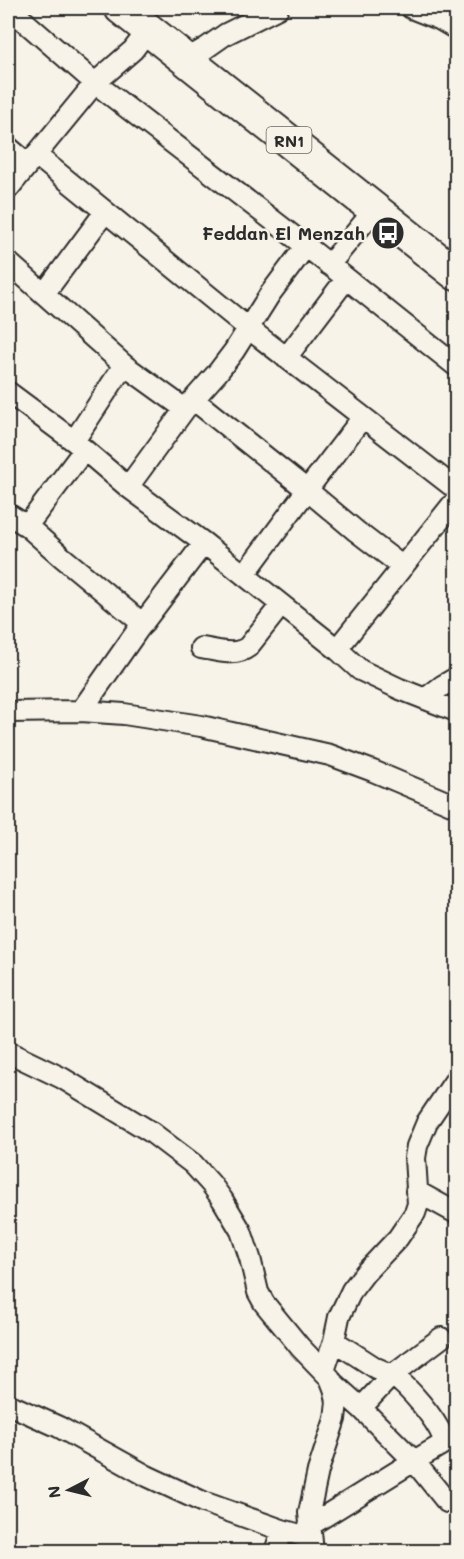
<svg xmlns="http://www.w3.org/2000/svg" width="464" height="1559" font-family="Mali,sans-serif">
  <rect width="100%" height="100%" fill="#f7f3e8"/>
  <filter id="ink" filterUnits="userSpaceOnUse"><feTurbulence type="fractalNoise" baseFrequency=".0167" numOctaves="2"/><feDisplacementMap in="SourceGraphic" scale="12" xChannelSelector="R" yChannelSelector="G"/><feConvolveMatrix kernelMatrix="1 2 1 2 8 2 1 2 1" color-interpolation-filters="sRGB"/></filter>
  <g filter="url(#ink)">
    <g fill="none" stroke-linecap="round" stroke-linejoin="round">
      <defs>
        <path id="minor" d="M 9,8 L 95,83 L 306,246 L 456,366
          M 411,8 L 439,19 L 456,29
          M 187,59 L 206,48 L 226,34 L 278,8
          M 8,147 L 28,164
          M 36,155 L 248,328 L 456,489
          M 8,189 L 95,83 L 133,50 L 149,29
          M 8,262 L 124,365 L 185,409
          M 329,265 L 375,209
          M 44,294 L 105,212
          M 286,358 L 346,279
          M 8,392 L 74,441 L 128,487 L 204,543 L 337,649 L 360,670 L 400,689 L 456,711
          M 194,400 L 307,490 L 244,575
          M 363,417 L 307,490 L 356,531 L 403,567
          M 74,441 L 124,365
          M 84,450 L 27,526 L 62,557 L 143,624
          M 128,487 L 185,409 L 218,372 L 234,351 L 270,294 L 306,246
          M 8,514 L 27,526
          M 201,648 C 217,650 235,657 248,647 L 281,605
          M 337,649 L 456,500
          M 425,699 L 442,686 L 456,678
          M 81,711 L 137,631 L 204,543
          M 8,712 L 81,711 L 124,714 L 201,726 L 330,755 L 373,771 L 456,806
          M 8,1052 L 62,1078 L 151,1132 L 193,1164 L 211,1184 L 222,1199 L 241,1231 L 250,1258 L 258,1292 L 264,1303 L 300,1347 L 330,1378 L 335,1391 L 337,1402 L 335,1419 L 318,1471 L 309,1513 L 313,1552
          M 416,1191 L 456,1213
          M 334,1341 L 376,1368 L 392,1375 L 441,1338
          M 324,1371 L 334,1341 L 339,1317 L 352,1290 L 365,1273 L 398,1238 L 415,1213 L 418,1204 L 415,1158 L 417,1146 L 427,1122 L 456,1079
          M 8,1404 L 59,1427 L 147,1476 L 203,1502 L 282,1530 L 311,1538
          M 361,1408 L 392,1375 C 409,1387 435,1418 443,1437 L 441,1445 L 414,1461 L 447,1502 L 456,1501
          M 309,1526 L 414,1461 L 361,1408 L 332,1382
          M 275,1552 L 282,1530"/>
        <path id="primary" d="M 121,8 L 456,274"/>
      </defs>
      <use href="#minor" stroke="#2b2b2b" stroke-width="24"/>
      <use href="#primary" stroke="#2b2b2b" stroke-width="36"/>
      <use href="#minor" stroke="#f7f3e8" stroke-width="20"/>
      <use href="#primary" stroke="#f7f3e8" stroke-width="32"/>
    </g>
  </g>
  <defs>
    <symbol id="bus-disc" viewBox="-11 -11 22 22"><circle r="9.5" fill="#2b2b2b" stroke="#f7f3e8"/><path d="M-5-6H5V4H4V6H2V4H-2V6H-4V4H-5ZM-3.5-4V0h7V-4ZM-3.5 1.2v1.5H-2V1.2ZM2 1.2v1.5H3.5V1.2Z" fill="#fff"/></symbol>
  </defs>
  <g fill-rule="evenodd">
    <use href="#bus-disc" x="369" y="214" width="38" height="38"/>
  </g>
  <g text-anchor="middle" dominant-baseline="central" stroke-width="5" stroke-linejoin="round" paint-order="stroke">
    <rect fill="#f7f3e8" stroke="#686764" stroke-width="1.5" x="266.5" y="127" width="45" height="26" rx="4.5"/>
    <g font-size="16" font-weight="bold" fill="#2b2b2b">
      <text x="289" y="140">RN1</text>
    </g>
    <g font-size="18" font-weight="bold" fill="#2b2b2b" stroke="#f7f3e8" text-anchor="end">
      <text x="365" y="233">Feddan El Menzah</text>
    </g>
  </g>
  <rect width="464" height="1559" fill="none" stroke="#f7f3e8" stroke-width="30"/>
  <rect x="15" y="15" width="434" height="1529" fill="none" stroke="#2b2b2b" stroke-width="2" filter="url(#ink)"/>
  <g transform="translate(69 1490) rotate(263)" stroke="#f7f3e8" stroke-width="4.5" paint-order="stroke">
  <path d="M0-4.5L10 22L0 15L-10 22Z" fill="#2b2b2b"/>
  <text y="-9" font-size="16" font-weight="bold" text-anchor="middle" fill="#2b2b2b">N</text>
  </g>
</svg>
